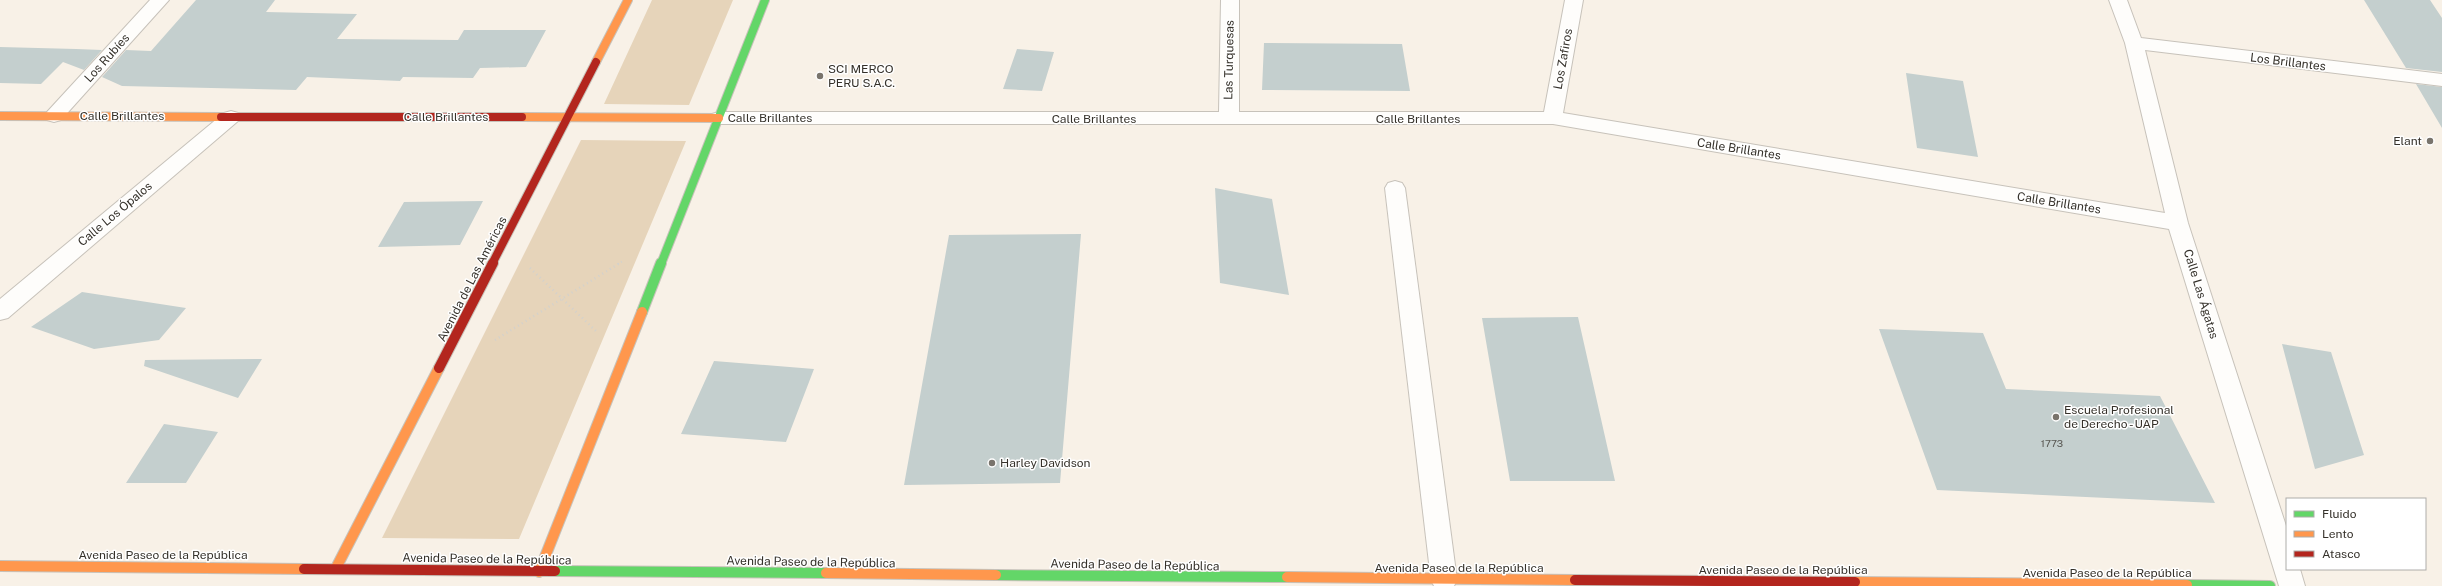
<svg xmlns="http://www.w3.org/2000/svg" width="2442" height="586" font-family="'Public Sans',sans-serif">
  <rect width="100%" height="100%" fill="#f8f1e7"/>
  <path fill="#e6d4ba" d="M 652,0 L 733,0 L 689,105 L 604,104 Z
    M 581,140 L 686,141 L 519,539 L 382,538 Z"/>
  <path fill="#c4cfce" d="M 196,0 L 275,0 L 266,12 L 357,14 L 337,39 L 458,40 L 464,30 L 546,30 L 526,67 L 480,68 L 473,78 L 403,77 L 400,81 L 307,77 L 296,90 L 122,86 L 102,77 L 126,50 L 151,51 Z
    M 2364,0 L 2430,0 L 2442,18 L 2442,72 L 2406,68 Z
    M 1264,43 L 1402,44 L 1410,91 L 1262,90 Z
    M 0,47 L 76,49 L 102,50 L 84,70 L 63,62 L 41,84 L 0,83 Z
    M 1017,49 L 1054,52 L 1042,91 L 1003,89 Z
    M 1906,73 L 1963,81 L 1978,157 L 1917,148 Z
    M 2416,84 L 2442,87 L 2442,128 Z
    M 1215,188 L 1272,199 L 1289,295 L 1220,283 Z
    M 483,201 L 460,245 L 378,247 L 404,202 Z
    M 1081,234 L 1060,483 L 904,485 L 949,235 Z
    M 82,292 L 186,308 L 159,340 L 94,349 L 31,327 Z
    M 1578,317 L 1615,481 L 1510,481 L 1482,318 Z
    M 1879,329 L 1983,333 L 2006,389 L 2160,396 L 2215,503 L 1937,490 Z
    M 2282,344 L 2331,352 L 2364,455 L 2315,469 Z
    M 262,359 L 238,398 L 144,366 L 145,360 Z
    M 714,361 L 814,369 L 786,442 L 681,434 Z
    M 164,424 L 218,432 L 186,483 L 126,483 Z"/>
  <g fill="none" stroke-linecap="round" stroke-linejoin="round">
    <defs>
      <path id="lane" d="M 1395,181 L 1402,183 L 1405,188 L 1457,580 L 1454,586 L 1434,586 L 1431,580 L 1385,188 L 1388,183 Z"/>
      <path id="street" d="M 150,0 L 169,0 L 61,120 L 54,122 L 47,120 L 44,116 L 47,112 Z
        M 1221,0 L 1239,0 L 1239,112 L 1544,112 L 1565,0 L 1583,0 L 1563,113 L 2165,213 L 2125,43 L 2109,0 L 2127,0 L 2141,38 L 2442,74 L 2442,86 L 2145,50 L 2188,223 L 2287,529 L 2287,569 L 2300,569 L 2305,586 L 2279,586 L 2169,229 L 1553,124 L 719,124 L 712,122 L 709,118 L 712,114 L 719,112 L 1219,112 Z
        M 231,111 L 238,113 L 241,117 L 238,121 L 8,318 L 0,320 L 0,299 L 224,113 Z"/>
      <path id="fast-far1" d="M 661,264 L 765,0"/>
      <path id="fast" d="M 642,312 L 661,263
        M 555,571 L 826,573
        M 996,575 L 1287,577
        M 2187,585 L 2270,586"/>
      <path id="slow-far1" d="M 596,62 L 628,0
        M 0,116 L 221,117
        M 522,117 L 719,118"/>
      <path id="slow" d="M 0,566 L 304,569
        M 336,568 L 439,368
        M 539,572 L 642,312
        M 826,573 L 996,575
        M 1287,577 L 1575,580
        M 1855,582 L 2187,585"/>
      <path id="jam-far1" d="M 221,117 L 522,117
        M 492,264 L 596,62"/>
      <path id="jam" d="M 439,368 L 493,263
        M 304,569 L 555,571
        M 1575,580 L 1855,582"/>
    </defs>
    <use href="#lane" stroke="#c7c2ba" stroke-width="2"/>
    <use href="#street" stroke="#c7c2ba" stroke-width="2"/>
    <use href="#fast-far1" stroke="#c7c2ba" stroke-width="10"/>
    <use href="#fast" stroke="#c7c2ba" stroke-width="12"/>
    <use href="#slow-far1" stroke="#c7c2ba" stroke-width="10"/>
    <use href="#slow" stroke="#c7c2ba" stroke-width="12"/>
    <use href="#jam-far1" stroke="#c7c2ba" stroke-width="10"/>
    <use href="#jam" stroke="#c7c2ba" stroke-width="12"/>
    <path stroke="#d2d1cd" stroke-width="2" stroke-dasharray="1 2.5" stroke-linecap="butt" d="M 618,264 L 623,261"/>
    <path stroke="#d2d1cd" stroke-width="2.5" stroke-dasharray="1 3.5" stroke-linecap="butt" d="M 530,268 L 596,331
      M 495,340 L 620,263"/>
    <use href="#lane" fill="#fefdfb" fill-rule="evenodd"/>
    <use href="#street" fill="#fefdfb" fill-rule="evenodd"/>
    <use href="#fast-far1" stroke="#63d668" stroke-width="8"/>
    <use href="#fast" stroke="#63d668" stroke-width="10"/>
    <use href="#slow-far1" stroke="#ff974d" stroke-width="8"/>
    <use href="#slow" stroke="#ff974d" stroke-width="10"/>
    <use href="#jam-far1" stroke="#b3261e" stroke-width="8"/>
    <use href="#jam" stroke="#b3261e" stroke-width="10"/>
  </g>
  <g fill="#79746c" stroke="#fff" stroke-width="1.5">
    <circle cx="820" cy="76" r="4"/>
    <circle cx="2430" cy="141" r="4"/>
    <circle cx="2056" cy="417" r="4"/>
    <circle cx="992" cy="463" r="4"/>
  </g>
  <g text-anchor="middle" dominant-baseline="central" stroke-width="3" stroke-linejoin="round" paint-order="stroke">
    <g font-size="10" fill="#595853">
      <text x="2052" y="443">1773</text>
    </g>
    <g font-size="12" fill="#35312a" stroke="#fff">
      <text transform="translate(107 58) rotate(-48)">Los Rubíes</text>
      <text transform="translate(1563 59) rotate(-80)">Los Zafiros</text>
      <text transform="translate(1229 60) rotate(-89)">Las Turquesas</text>
      <text transform="translate(2288 62) rotate(7)">Los Brillantes</text>
      <text x="122" y="116">Calle Brillantes</text>
      <text x="446" y="117">Calle Brillantes</text>
      <text x="770" y="118">Calle Brillantes</text>
      <text x="1094" y="119">Calle Brillantes</text>
      <text x="1418" y="119">Calle Brillantes</text>
      <text transform="translate(1739 149) rotate(9)">Calle Brillantes</text>
      <text transform="translate(2059 203) rotate(9)">Calle Brillantes</text>
      <text transform="translate(115 214) rotate(-40)">Calle Los Ópalos</text>
      <text transform="translate(472 279) rotate(-63)">Avenida de Las Américas</text>
      <text transform="translate(2201 294) rotate(73)">Calle Las Ágatas</text>
      <text x="163" y="555">Avenida Paseo de la República</text>
      <text transform="translate(487 559) rotate(1)">Avenida Paseo de la República</text>
      <text transform="translate(811 562) rotate(1)">Avenida Paseo de la República</text>
      <text transform="translate(1135 565) rotate(1)">Avenida Paseo de la República</text>
      <text x="1459" y="568">Avenida Paseo de la República</text>
      <text x="1783" y="570">Avenida Paseo de la República</text>
      <text x="2107" y="573">Avenida Paseo de la República</text>
    </g>
    <g font-size="12" fill="#35312a" stroke="#fff" text-anchor="start">
      <text x="828" y="69">SCI MERCO<tspan x="828" dy="14">PERU S.A.C.</tspan></text>
      <text x="2422" y="141" text-anchor="end">Elant</text>
      <text x="2064" y="410">Escuela Profesional<tspan x="2064" dy="14">de Derecho - UAP</tspan></text>
      <text x="1000" y="463">Harley Davidson</text>
    </g>
  </g>
  <rect x="2286" y="498" width="140" height="72" fill="#ffffff" stroke="#aeadaa"/>
  <rect x="2294" y="511" width="20" height="6" fill="#63d668" stroke="#aeadaa"/>
  <text x="2322" y="518" font-size="12" fill="#35312a">Fluido</text>
  <rect x="2294" y="531" width="20" height="6" fill="#ff974d" stroke="#aeadaa"/>
  <text x="2322" y="538" font-size="12" fill="#35312a">Lento</text>
  <rect x="2294" y="551" width="20" height="6" fill="#b3261e" stroke="#aeadaa"/>
  <text x="2322" y="558" font-size="12" fill="#35312a">Atasco</text>
</svg>
